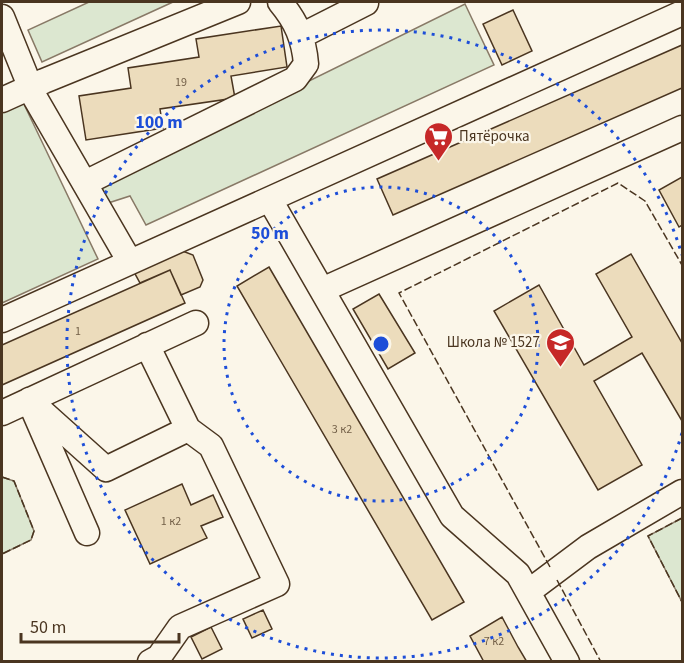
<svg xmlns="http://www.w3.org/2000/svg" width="684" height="663" font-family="'Source Sans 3',sans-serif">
  <rect width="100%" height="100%" fill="#fbf6e9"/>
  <path fill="#dce7d0" stroke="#887966" stroke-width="1.5" d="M 89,2 L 173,2 L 42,62 L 28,30 Z
    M 465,4 L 494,65 L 146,225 L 130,196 L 105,204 L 96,186 Z
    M 21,98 L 98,259 L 2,303 L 2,106 Z
    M 2,477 L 14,481 L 34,531 L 31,540 L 2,554 Z
    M 682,518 L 682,602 L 648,536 Z"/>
  <path fill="#ecdcbc" stroke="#4a3520" stroke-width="1.5" d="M 513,10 L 532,51 L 502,65 L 483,24 Z
    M 281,26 L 287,67 L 231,76 L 235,98 L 160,109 L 163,128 L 86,140 L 79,96 L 131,88 L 128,68 L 199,57 L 196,39 Z
    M 682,45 L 682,88 L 393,215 L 377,179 Z
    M 682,177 L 682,225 L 679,227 L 659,190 Z
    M 180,250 L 193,255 L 203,280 L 200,287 L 181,295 L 170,270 L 140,283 L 133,270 Z
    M 631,254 L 682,343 L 682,421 L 642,353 L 594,381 L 642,465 L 598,490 L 494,311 L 539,285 L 584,365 L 632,337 L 596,274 Z
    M 269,267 L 464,602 L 432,620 L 237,286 Z
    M 170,270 L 185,303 L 2,385 L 2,345 Z
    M 379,294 L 415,353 L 388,369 L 353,309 Z
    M 182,484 L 191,505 L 213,495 L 223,517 L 201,526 L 207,538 L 150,564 L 125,510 Z
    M 263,610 L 272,629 L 252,638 L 243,619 Z
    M 502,617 L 518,647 L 527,662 L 484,662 L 470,636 Z
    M 211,627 L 222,649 L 202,659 L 191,637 Z"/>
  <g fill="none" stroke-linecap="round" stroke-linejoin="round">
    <defs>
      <path id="minor" d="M 2,17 L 34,96 L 130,262
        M 301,36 L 366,3
        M 2,100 L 44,81 L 238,2
        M 85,183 L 295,79 L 306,64 C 304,39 296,21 280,2
        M 270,200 L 452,516 L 518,574 L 567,662
        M 322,290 L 682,128
        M 2,320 L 682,13
        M 147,345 L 188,429 L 211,446 L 277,584 L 180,627 L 159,657 L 150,662
        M 2,413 L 196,323
        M 87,533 L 29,400 L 106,469 L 188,429
        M 528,592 L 588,547 L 682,492"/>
    </defs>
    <use href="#minor" stroke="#4a3520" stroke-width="27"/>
    <use href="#minor" stroke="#fbf6e9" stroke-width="24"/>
    <path stroke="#4a3520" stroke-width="1.5" stroke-dasharray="8 3" stroke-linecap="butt" d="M 2,477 L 14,481 L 34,531 L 31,540 L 2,554
      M 682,518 L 648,536 L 682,602
      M 550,567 L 399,293 L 618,183 L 645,201 L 682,265
      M 557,580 L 601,662"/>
  </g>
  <g fill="none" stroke="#1d4ed8" stroke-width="3" stroke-dasharray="3 6">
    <circle cx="381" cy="344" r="157"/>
    <path d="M682 433A314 314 0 1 1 682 255"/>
  </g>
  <defs>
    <symbol id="supermarket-pin" viewBox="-11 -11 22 30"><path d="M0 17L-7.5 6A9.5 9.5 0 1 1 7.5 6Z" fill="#c62828" stroke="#fbf6e9"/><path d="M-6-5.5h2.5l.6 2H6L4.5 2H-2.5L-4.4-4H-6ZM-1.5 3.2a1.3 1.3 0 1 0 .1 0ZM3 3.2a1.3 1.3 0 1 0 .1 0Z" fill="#fff"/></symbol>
    <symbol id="school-pin" viewBox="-11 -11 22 30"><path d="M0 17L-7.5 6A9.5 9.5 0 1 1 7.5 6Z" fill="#c62828" stroke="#fbf6e9"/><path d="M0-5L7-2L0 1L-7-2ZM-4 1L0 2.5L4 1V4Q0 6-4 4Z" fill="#fff"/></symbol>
  </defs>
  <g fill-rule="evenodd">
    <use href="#supermarket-pin" x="422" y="120" width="33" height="45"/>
    <use href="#school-pin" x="544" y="326" width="33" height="45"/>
  </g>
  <g text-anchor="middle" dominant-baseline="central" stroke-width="4.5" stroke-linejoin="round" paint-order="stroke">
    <g font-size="12" fill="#725f47">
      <text x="181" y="82">19</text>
      <text x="78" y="331">1</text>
      <text x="342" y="429">3 к2</text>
      <text x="171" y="521">1 к2</text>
      <text x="494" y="641">7 к2</text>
    </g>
    <g font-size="15" fill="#4a3520" stroke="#fbf6e9" text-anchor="start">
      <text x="459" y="136">Пятёрочка</text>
      <text x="540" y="342" text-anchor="end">Школа № 1527</text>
    </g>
  </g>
  <circle cx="381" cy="344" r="9" fill="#1d4ed8" stroke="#fbf6e9" stroke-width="3"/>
  <g font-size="18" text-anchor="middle" font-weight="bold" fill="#1d4ed8" stroke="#fbf6e9" stroke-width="4.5" stroke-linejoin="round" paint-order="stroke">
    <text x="159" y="128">100 m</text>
    <text x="270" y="239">50 m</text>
  </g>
  <rect width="684" height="663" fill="none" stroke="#4a3520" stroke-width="6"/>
  <path d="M21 633v9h158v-9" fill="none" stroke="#4a3520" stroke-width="3"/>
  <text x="30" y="633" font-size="18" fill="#4a3520" stroke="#fbf6e9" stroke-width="4.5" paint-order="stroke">50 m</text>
</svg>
